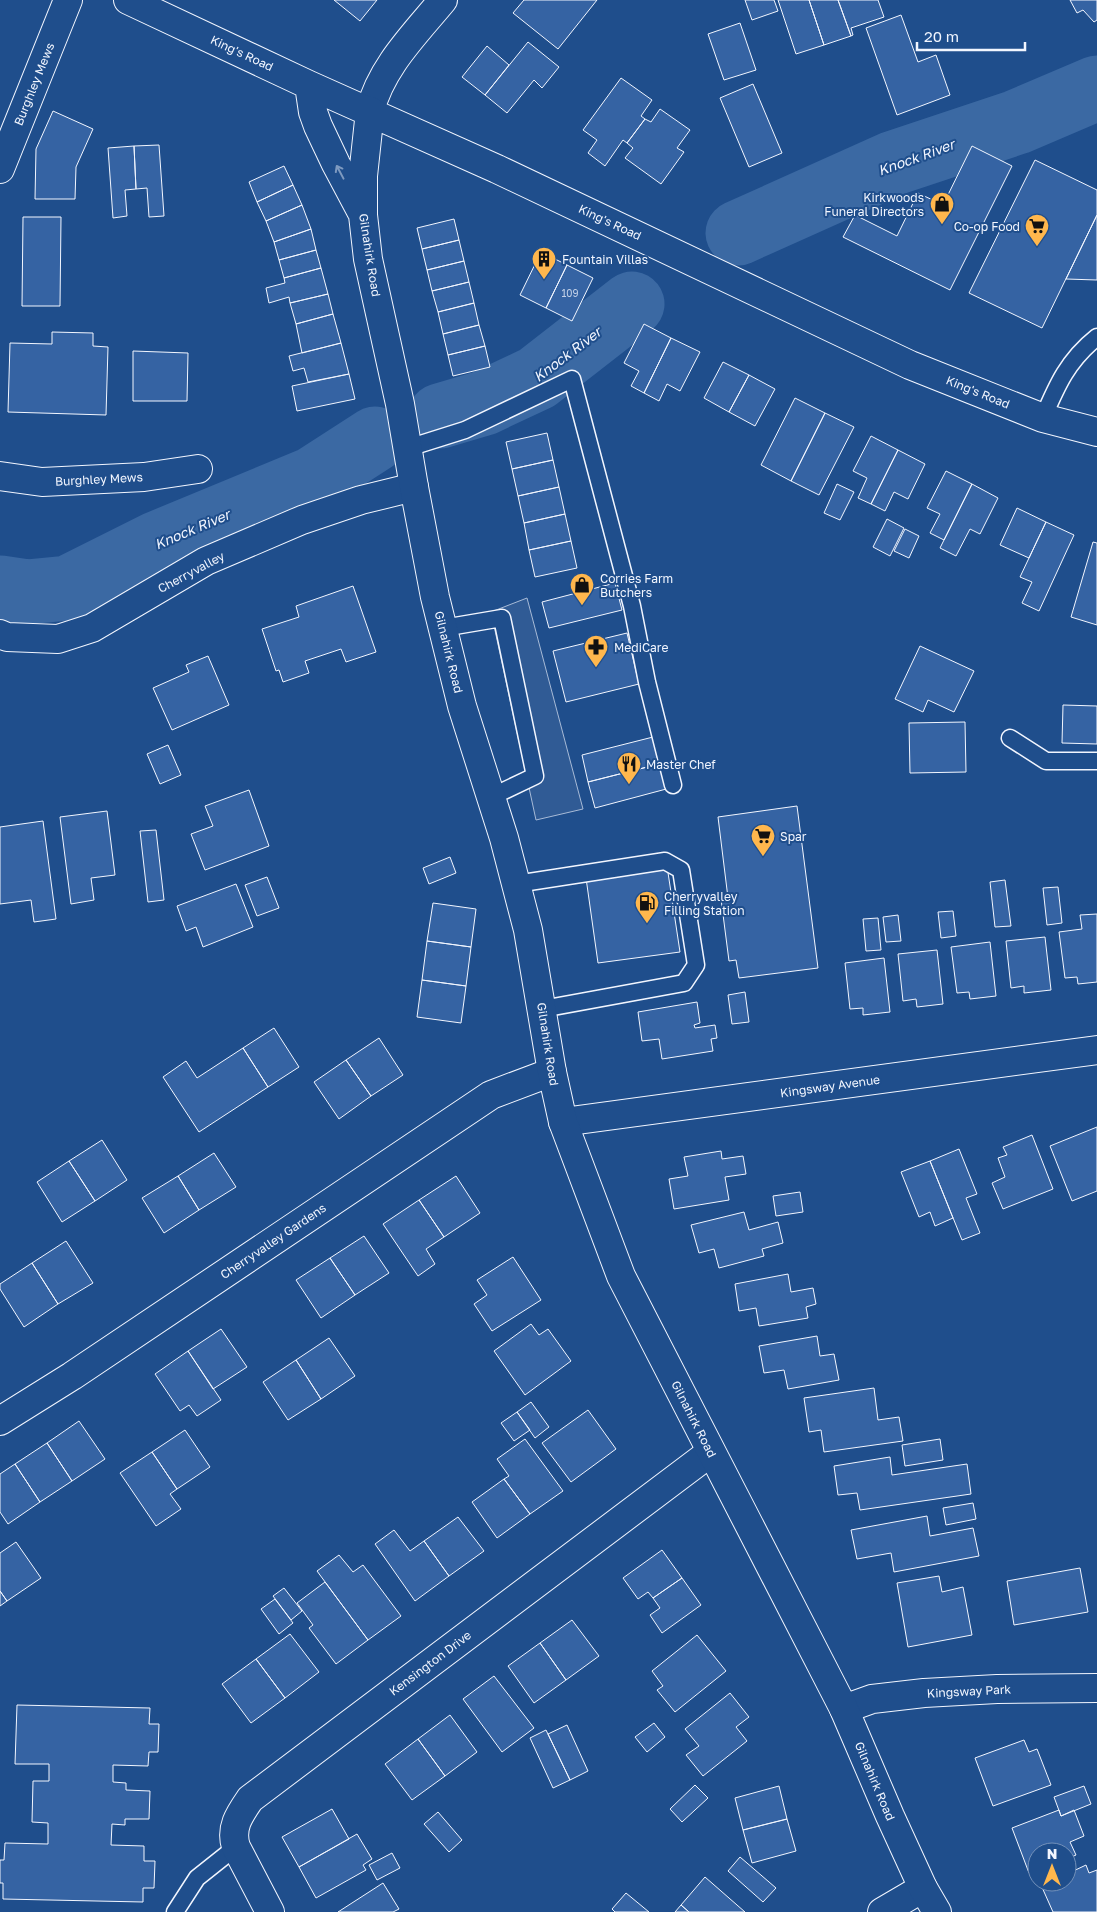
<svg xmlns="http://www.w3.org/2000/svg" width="1097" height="1912" font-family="'Golos Text',sans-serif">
  <rect width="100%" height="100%" fill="#1f4e8c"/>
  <path fill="#305b95" stroke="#a8bbd7" d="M 527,598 L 583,809 L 536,820 L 491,612 Z"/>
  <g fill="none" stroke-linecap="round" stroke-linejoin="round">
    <path stroke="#3b69a3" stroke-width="65" d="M 738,233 L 894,163 L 1017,122 L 1097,88
      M 440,416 L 484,403 L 537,378 L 632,304
      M 0,588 L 27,592 L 68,588 L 156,544 L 313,479 L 375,439"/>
  </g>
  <path fill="#3563a3" stroke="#f2f6ff" d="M 334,0 L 377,0 L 360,21 Z
    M 524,0 L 597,0 L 558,49 L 513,13 Z
    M 745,0 L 774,0 L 778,11 L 752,20 Z
    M 778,0 L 809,0 L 824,45 L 796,54 Z
    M 809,0 L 838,0 L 851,36 L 824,45 Z
    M 838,0 L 878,0 L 884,17 L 851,28 L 853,35 L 851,36 Z
    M 1070,0 L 1097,0 L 1097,20 L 1094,22 L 1083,10 L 1077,13 Z
    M 901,15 L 918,62 L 936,55 L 950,95 L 897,115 L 866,28 Z
    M 740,23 L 756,70 L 724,80 L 708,34 Z
    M 528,42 L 559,67 L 542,88 L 534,80 L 507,113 L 485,95 Z
    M 487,46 L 509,65 L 485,95 L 462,77 Z
    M 621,78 L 652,100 L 641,116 L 645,119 L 627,143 L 623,140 L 605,166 L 588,153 L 597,140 L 583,130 Z
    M 753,84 L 782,153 L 749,167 L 720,98 Z
    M 660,109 L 690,130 L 677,148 L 684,152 L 661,184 L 625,158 L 633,148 L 627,143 L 645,119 L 651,122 Z
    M 53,111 L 93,129 L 76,167 L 75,199 L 35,199 L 36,149 Z
    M 159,145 L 164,216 L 149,217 L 147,188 L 136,189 L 134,146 Z
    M 134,146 L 136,189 L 125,190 L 127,216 L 113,218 L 108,148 Z
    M 972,146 L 1012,166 L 950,290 L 843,237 L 855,215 L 897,236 L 918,193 L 943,205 Z
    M 1035,160 L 1097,190 L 1097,215 L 1042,328 L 969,293 Z
    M 284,166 L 293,185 L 257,202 L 249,182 Z
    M 293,185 L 302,205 L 266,221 L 257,202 Z
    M 302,205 L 311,229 L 274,242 L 266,221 Z
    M 1097,215 L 1097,280 L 1066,279 Z
    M 23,217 L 61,217 L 60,306 L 22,306 Z
    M 454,219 L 459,240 L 422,249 L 417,228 Z
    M 311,229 L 316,250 L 279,260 L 274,242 Z
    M 459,240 L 464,261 L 427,270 L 422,249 Z
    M 316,250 L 321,268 L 284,278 L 279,260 Z
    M 541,252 L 567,265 L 546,308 L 520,295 Z
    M 464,261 L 469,282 L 432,291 L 427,270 Z
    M 567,265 L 593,278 L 572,321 L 546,308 Z
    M 321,268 L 328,294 L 290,303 L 289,297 L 269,303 L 266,288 L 285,283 L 284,278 Z
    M 469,282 L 474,303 L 438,312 L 432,291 Z
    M 328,294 L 333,314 L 296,324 L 290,303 Z
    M 474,303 L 479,325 L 443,334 L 438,312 Z
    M 333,314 L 341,343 L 302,353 L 296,324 Z
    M 644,324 L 671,338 L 644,393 L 631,386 L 639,371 L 624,363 Z
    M 479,325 L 485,346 L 448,355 L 443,334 Z
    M 52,332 L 93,333 L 93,346 L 108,347 L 106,415 L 8,412 L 10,343 L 52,344 Z
    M 671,338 L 700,352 L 680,391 L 667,384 L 659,401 L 644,393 Z
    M 341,343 L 349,374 L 308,382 L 304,368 L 293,371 L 289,356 Z
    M 485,346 L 490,367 L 453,376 L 448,355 Z
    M 133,351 L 188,353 L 187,401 L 133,401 Z
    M 723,362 L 749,375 L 729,412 L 704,398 Z
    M 349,374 L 355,399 L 297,411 L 292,386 Z
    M 749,375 L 775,389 L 755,426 L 729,412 Z
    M 795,398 L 825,413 L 791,481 L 761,465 Z
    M 825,413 L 854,427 L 819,495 L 791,481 Z
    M 547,433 L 553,460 L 512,469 L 506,442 Z
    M 871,436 L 898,450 L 871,504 L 858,498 L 867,478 L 853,471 Z
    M 898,450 L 925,464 L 908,499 L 894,492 L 885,511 L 871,504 Z
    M 553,460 L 559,487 L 518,496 L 512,469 Z
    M 946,471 L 972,484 L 944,540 L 930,533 L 940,514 L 927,508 Z
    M 837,484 L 854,492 L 840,520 L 824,513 Z
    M 972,484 L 998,498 L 980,534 L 970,529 L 956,556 L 940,548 Z
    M 559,487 L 565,514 L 524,523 L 518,496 Z
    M 1017,508 L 1046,522 L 1029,558 L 1000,545 Z
    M 565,514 L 571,541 L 529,550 L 524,523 Z
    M 887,519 L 904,528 L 890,556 L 873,547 Z
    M 1046,522 L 1074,535 L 1039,611 L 1022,603 L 1032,582 L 1020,577 Z
    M 905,529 L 919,536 L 909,558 L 894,551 Z
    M 571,541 L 577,568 L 535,577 L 529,550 Z
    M 1093,542 L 1097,543 L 1097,625 L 1071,617 Z
    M 615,583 L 622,610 L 549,628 L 542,602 Z
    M 353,586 L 376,652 L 346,662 L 341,649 L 305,661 L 309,673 L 283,682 L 279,670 L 276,671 L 262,629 L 299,617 L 296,606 Z
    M 627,633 L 639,684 L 566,702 L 553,651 Z
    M 920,646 L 974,671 L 954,712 L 928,700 L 923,712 L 895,699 Z
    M 208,656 L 229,705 L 172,730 L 153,688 L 189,672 L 186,665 Z
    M 1063,705 L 1097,706 L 1097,744 L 1062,743 Z
    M 965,722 L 966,772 L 910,773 L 909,723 Z
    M 657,736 L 663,763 L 588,782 L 582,755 Z
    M 168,745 L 181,775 L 160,784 L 147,754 Z
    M 663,763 L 670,788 L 595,808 L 588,782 Z
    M 249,790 L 269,846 L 205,870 L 191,834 L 213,826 L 205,806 Z
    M 797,806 L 818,968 L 739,978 L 736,960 L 729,961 L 721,899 L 728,898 L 718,817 Z
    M 107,811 L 115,875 L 91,878 L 94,900 L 71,904 L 60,817 Z
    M 43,821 L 56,919 L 34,922 L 31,900 L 0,904 L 0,827 Z
    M 156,830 L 164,900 L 148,902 L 140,831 Z
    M 450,857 L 456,873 L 429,884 L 423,868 Z
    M 667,866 L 680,952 L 598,963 L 586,878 Z
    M 267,877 L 279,908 L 257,916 L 245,885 Z
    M 1005,880 L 1011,926 L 995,927 L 990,882 Z
    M 236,884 L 253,927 L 203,947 L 196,927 L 186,931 L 177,906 Z
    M 1058,887 L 1062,923 L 1047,925 L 1043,888 Z
    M 433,903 L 476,909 L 471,947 L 427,941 Z
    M 953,911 L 956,936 L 941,938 L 938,912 Z
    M 1097,914 L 1097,982 L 1078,984 L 1077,977 L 1065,978 L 1059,932 L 1082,929 L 1080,915 Z
    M 898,915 L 901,941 L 886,942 L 883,917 Z
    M 878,918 L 881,950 L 866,951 L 863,919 Z
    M 1045,937 L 1051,990 L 1024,993 L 1024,986 L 1011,988 L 1006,941 Z
    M 427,941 L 471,947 L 466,986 L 422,980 Z
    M 990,942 L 996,996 L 970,999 L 969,992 L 957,993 L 951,947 Z
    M 937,950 L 943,1004 L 917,1007 L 916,999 L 903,1001 L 898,954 Z
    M 884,958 L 890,1012 L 863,1015 L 863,1008 L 850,1009 L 845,963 Z
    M 422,980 L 466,986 L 461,1023 L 417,1017 Z
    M 745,992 L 749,1022 L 732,1024 L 728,995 Z
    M 697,1002 L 700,1023 L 694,1025 L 695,1028 L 715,1025 L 717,1038 L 711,1039 L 713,1051 L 662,1059 L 659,1039 L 642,1041 L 638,1012 Z
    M 274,1028 L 299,1067 L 268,1087 L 243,1048 Z
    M 379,1038 L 403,1075 L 371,1096 L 346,1060 Z
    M 243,1048 L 268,1087 L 199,1132 L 163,1077 L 186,1061 L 197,1078 Z
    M 346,1060 L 371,1096 L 339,1119 L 314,1082 Z
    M 1097,1127 L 1097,1191 L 1072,1201 L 1050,1146 Z
    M 1032,1135 L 1053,1189 L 1003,1209 L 992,1183 L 1005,1177 L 998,1158 L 1007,1155 L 1003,1147 Z
    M 102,1140 L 127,1180 L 95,1201 L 69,1161 Z
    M 959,1149 L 977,1194 L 966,1198 L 980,1233 L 962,1240 L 930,1161 Z
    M 721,1151 L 722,1159 L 743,1156 L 746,1174 L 725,1177 L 729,1200 L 674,1209 L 669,1179 L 688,1176 L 684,1157 Z
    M 214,1153 L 236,1187 L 199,1210 L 178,1176 Z
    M 69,1161 L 95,1201 L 62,1222 L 37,1182 Z
    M 930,1161 L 953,1218 L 935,1226 L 930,1212 L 919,1217 L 901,1172 Z
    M 178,1176 L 199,1210 L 164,1233 L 142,1198 Z
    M 456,1176 L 480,1213 L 444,1237 L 419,1200 Z
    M 800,1192 L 803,1212 L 776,1216 L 773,1196 Z
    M 419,1200 L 444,1237 L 426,1249 L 435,1264 L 418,1276 L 383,1224 Z
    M 744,1212 L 749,1230 L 778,1222 L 783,1243 L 762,1249 L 764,1256 L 719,1268 L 714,1249 L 699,1253 L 691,1225 Z
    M 364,1236 L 389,1273 L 355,1295 L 330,1258 Z
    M 66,1241 L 93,1283 L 58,1304 L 32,1263 Z
    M 513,1257 L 541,1300 L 492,1331 L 474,1304 L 487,1295 L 477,1280 Z
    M 330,1258 L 355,1295 L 321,1318 L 296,1280 Z
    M 32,1263 L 58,1304 L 24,1327 L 0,1289 L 0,1284 Z
    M 788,1274 L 791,1292 L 813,1288 L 816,1304 L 806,1307 L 808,1318 L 759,1326 L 756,1308 L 739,1311 L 735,1284 Z
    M 531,1324 L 539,1335 L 548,1329 L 571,1361 L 525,1395 L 494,1351 Z
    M 221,1329 L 247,1367 L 213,1389 L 188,1351 Z
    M 817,1336 L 820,1356 L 834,1354 L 839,1380 L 788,1389 L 784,1370 L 764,1373 L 759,1346 Z
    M 329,1338 L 355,1376 L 321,1399 L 296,1360 Z
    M 188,1351 L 221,1400 L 197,1416 L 189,1405 L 180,1411 L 155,1374 Z
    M 296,1360 L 321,1399 L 288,1420 L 263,1382 Z
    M 874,1388 L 878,1420 L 899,1417 L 903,1441 L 824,1452 L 821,1430 L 809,1432 L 804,1398 Z
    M 531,1402 L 549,1427 L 535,1438 L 517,1412 Z
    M 588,1410 L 616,1449 L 571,1482 L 542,1443 Z
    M 517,1412 L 530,1430 L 514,1441 L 501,1423 Z
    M 79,1421 L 105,1459 L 72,1481 L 47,1443 Z
    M 185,1430 L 210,1467 L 177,1489 L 152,1452 Z
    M 525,1439 L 563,1491 L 530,1514 L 504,1479 L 509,1476 L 497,1459 Z
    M 940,1439 L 943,1460 L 905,1466 L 902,1445 Z
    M 47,1443 L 72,1481 L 40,1502 L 15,1464 Z
    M 152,1452 L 177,1489 L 170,1494 L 181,1509 L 156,1526 L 120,1473 Z
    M 890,1457 L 892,1475 L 967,1464 L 971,1494 L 860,1510 L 857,1493 L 838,1495 L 834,1466 Z
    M 15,1464 L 40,1502 L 8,1524 L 0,1512 L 0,1474 Z
    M 504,1479 L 530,1514 L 497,1538 L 472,1502 Z
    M 973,1503 L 976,1519 L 946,1525 L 943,1508 Z
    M 927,1516 L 930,1536 L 973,1528 L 979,1556 L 894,1572 L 891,1553 L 857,1559 L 851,1530 Z
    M 458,1517 L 484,1551 L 449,1576 L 424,1541 Z
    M 394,1530 L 410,1551 L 424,1541 L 449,1576 L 415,1601 L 375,1544 Z
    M 16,1542 L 41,1578 L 7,1601 L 0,1591 L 0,1553 Z
    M 662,1550 L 682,1578 L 653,1598 L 648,1592 L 638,1599 L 623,1578 Z
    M 339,1555 L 353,1572 L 363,1565 L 401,1616 L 368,1640 L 317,1571 Z
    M 1080,1568 L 1088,1612 L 1014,1625 L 1007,1581 Z
    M 939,1576 L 942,1592 L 963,1587 L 972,1635 L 908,1647 L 897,1583 Z
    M 682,1578 L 701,1605 L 662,1633 L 650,1615 L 660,1608 L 653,1598 Z
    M 325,1582 L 368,1640 L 336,1664 L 309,1628 L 313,1625 L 297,1603 Z
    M 284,1588 L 302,1611 L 291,1620 L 273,1596 Z
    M 0,1591 L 7,1601 L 0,1606 Z
    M 275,1599 L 293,1623 L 279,1634 L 261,1609 Z
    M 572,1620 L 599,1656 L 566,1680 L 540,1643 Z
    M 290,1634 L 319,1672 L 285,1698 L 256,1659 Z
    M 697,1635 L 726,1671 L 675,1712 L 657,1690 L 663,1686 L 652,1671 Z
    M 540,1643 L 566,1680 L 534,1703 L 508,1666 Z
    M 256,1659 L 285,1698 L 251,1723 L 222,1684 Z
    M 494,1676 L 534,1728 L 502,1752 L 463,1699 Z
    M 730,1693 L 749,1717 L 736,1727 L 747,1741 L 703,1776 L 686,1755 L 699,1746 L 685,1729 Z
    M 17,1705 L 150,1708 L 149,1724 L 159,1724 L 158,1752 L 149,1752 L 148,1766 L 113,1765 L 113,1782 L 126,1783 L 126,1790 L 150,1791 L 149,1819 L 125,1819 L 125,1825 L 112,1824 L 111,1845 L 144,1846 L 144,1861 L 155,1861 L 154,1888 L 143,1888 L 143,1902 L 3,1899 L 3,1883 L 0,1883 L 0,1860 L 4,1860 L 5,1843 L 48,1844 L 48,1823 L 32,1822 L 33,1781 L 49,1781 L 49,1764 L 15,1764 Z
    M 450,1715 L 477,1752 L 445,1776 L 418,1739 Z
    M 654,1723 L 665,1737 L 647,1752 L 635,1737 Z
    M 567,1725 L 588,1771 L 570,1780 L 548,1734 Z
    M 546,1730 L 570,1780 L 553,1788 L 530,1738 Z
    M 418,1739 L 445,1776 L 412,1800 L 385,1764 Z
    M 1024,1740 L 1029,1752 L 1037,1749 L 1051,1785 L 993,1806 L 975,1758 Z
    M 695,1785 L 708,1798 L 682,1822 L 670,1809 Z
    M 779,1786 L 787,1819 L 743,1830 L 735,1798 Z
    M 1084,1786 L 1091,1804 L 1061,1816 L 1054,1797 Z
    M 332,1809 L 349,1839 L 299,1867 L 282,1837 Z
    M 1059,1810 L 1061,1816 L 1074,1810 L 1084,1836 L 1070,1842 L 1076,1855 L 1067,1859 L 1067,1852 L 1037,1852 L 1037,1870 L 1029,1873 L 1012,1828 Z
    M 438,1812 L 462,1840 L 449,1852 L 424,1824 Z
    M 787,1819 L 796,1851 L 752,1863 L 743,1830 Z
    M 357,1834 L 372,1859 L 363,1865 L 366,1870 L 316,1898 L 299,1867 Z
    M 392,1853 L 400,1868 L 377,1880 L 369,1865 Z
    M 740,1857 L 776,1888 L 763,1902 L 728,1871 Z
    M 1086,1865 L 1089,1873 L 1097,1870 L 1097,1912 L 1053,1912 L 1041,1885 L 1049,1882 L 1067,1882 L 1067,1874 Z
    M 705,1877 L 745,1912 L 689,1912 L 681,1905 Z
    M 383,1883 L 399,1909 L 393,1912 L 338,1912 Z
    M 626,1893 L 649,1912 L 615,1912 L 612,1909 Z
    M 681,1905 L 689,1912 L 675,1912 Z"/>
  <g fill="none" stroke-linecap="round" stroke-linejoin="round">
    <defs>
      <path id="service" d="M 1043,418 C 1057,385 1068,360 1097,337
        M 408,448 L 465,430 L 572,379 L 632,606 L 647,682 L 673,785
        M 443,628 L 502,618 L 535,776 L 491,797
        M 1010,738 L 1046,761 L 1097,761
        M 516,884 L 665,861 L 681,870 L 696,965 L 684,983 L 542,1009
        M 175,1912 L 197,1878 L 236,1847"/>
      <path id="minor" d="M 370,111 C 381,67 415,34 443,0
        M 0,169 L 68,0
        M 0,476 L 42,482 L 144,477 L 198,469
        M 0,634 L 7,637 L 58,639 L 92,628 L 206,561 L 302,520 L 361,500 L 414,487
        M 563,1122 L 1097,1050
        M 0,1421 L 72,1376 L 491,1095 L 552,1072
        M 844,1709 L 872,1699 L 924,1693 L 997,1689 L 1097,1688
        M 270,1912 L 236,1847 C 230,1828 239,1815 250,1799 L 711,1452
        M 882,1912 L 923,1888"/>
      <path id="tertiary" d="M 128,0 L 309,85 L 497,169 L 910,365 L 1043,418 L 1097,432
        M 309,85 L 313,112 L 318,126 L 336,164 L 361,211
        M 370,111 L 363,176 L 363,215 L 368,259 L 400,404 L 414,487 L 435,597 L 462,706 L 504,838 L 528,930 L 552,1072 L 563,1122 L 621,1276 L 844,1709 L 890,1816 L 923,1888 L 937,1912"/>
    </defs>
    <use href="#service" stroke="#f2f6ff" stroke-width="19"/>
    <use href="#minor" stroke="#f2f6ff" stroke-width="30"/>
    <use href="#tertiary" stroke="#f2f6ff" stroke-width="30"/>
    <use href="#service" stroke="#1f4e8c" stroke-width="16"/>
    <use href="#minor" stroke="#1f4e8c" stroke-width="28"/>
    <use href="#tertiary" stroke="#1f4e8c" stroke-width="28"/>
  </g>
  <defs><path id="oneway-shaft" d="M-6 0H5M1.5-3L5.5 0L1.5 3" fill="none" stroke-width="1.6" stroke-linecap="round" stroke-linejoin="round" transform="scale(1.25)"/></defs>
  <use stroke="#7e9ac0" href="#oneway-shaft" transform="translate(340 172) rotate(-118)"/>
  <defs>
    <symbol id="shop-pin" viewBox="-11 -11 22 30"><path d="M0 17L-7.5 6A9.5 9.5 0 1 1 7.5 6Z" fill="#ffb74d" stroke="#1f4e8c"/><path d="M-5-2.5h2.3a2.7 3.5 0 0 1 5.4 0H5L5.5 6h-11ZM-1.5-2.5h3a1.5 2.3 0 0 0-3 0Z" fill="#111"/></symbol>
    <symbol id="supermarket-pin" viewBox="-11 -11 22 30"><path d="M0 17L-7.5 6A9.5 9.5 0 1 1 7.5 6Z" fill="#ffb74d" stroke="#1f4e8c"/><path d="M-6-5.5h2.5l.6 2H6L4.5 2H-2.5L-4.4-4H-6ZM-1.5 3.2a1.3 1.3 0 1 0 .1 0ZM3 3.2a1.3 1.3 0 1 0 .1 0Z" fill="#111"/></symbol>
    <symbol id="building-pin" viewBox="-11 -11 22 30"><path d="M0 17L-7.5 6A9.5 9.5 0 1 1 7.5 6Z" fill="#ffb74d" stroke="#1f4e8c"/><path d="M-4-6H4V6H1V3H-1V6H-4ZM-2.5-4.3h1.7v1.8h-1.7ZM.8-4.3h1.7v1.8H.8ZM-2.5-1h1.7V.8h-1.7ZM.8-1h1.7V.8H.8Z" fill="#111"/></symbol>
    <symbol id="pharmacy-pin" viewBox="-11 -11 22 30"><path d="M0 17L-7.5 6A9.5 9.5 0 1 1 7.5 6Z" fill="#ffb74d" stroke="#1f4e8c"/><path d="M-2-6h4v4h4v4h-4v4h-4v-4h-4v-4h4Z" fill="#111"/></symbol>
    <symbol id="restaurant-pin" viewBox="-11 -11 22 30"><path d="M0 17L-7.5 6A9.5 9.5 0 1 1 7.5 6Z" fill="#ffb74d" stroke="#1f4e8c"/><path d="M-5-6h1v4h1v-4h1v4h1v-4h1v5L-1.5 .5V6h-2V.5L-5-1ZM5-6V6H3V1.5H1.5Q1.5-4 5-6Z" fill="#111"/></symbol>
    <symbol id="fuel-pin" viewBox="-11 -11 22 30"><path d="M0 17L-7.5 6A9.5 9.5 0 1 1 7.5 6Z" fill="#ffb74d" stroke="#1f4e8c"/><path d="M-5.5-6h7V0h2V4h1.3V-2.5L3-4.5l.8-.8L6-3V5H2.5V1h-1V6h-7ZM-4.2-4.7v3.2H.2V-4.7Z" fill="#111"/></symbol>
  </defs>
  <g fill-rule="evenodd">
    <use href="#shop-pin" x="928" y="190" width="28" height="38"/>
    <use href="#supermarket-pin" x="1023" y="212" width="28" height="38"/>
    <use href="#building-pin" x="530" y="245" width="28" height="38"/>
    <use href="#shop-pin" x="568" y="571" width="28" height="38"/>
    <use href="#pharmacy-pin" x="582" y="633" width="28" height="38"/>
    <use href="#restaurant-pin" x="615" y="750" width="28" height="38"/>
    <use href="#supermarket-pin" x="749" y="822" width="28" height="38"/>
    <use href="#fuel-pin" x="633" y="889" width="28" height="38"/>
  </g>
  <g text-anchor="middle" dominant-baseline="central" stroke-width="4" stroke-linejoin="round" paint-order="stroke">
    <g font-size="10" fill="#c3d1e8">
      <text x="570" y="293">109</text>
    </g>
    <g font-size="12" fill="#f2f6ff" stroke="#1f4e8c">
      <text transform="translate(242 53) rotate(25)">King's Road</text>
      <text transform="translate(34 84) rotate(-68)">Burghley Mews</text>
      <text transform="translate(610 222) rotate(25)">King's Road</text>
      <text transform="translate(370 255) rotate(81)">Gilnahirk Road</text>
      <text transform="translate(978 392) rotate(22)">King's Road</text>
      <text transform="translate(99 479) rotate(-3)">Burghley Mews</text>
      <text transform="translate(191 572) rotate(-28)">Cherryvalley</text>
      <text transform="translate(449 652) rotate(76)">Gilnahirk Road</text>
      <text transform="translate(548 1044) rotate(81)">Gilnahirk Road</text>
      <text transform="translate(830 1086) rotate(-8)">Kingsway Avenue</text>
      <text transform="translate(273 1241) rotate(-34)">Cherryvalley Gardens</text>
      <text transform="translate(694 1419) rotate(63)">Gilnahirk Road</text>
      <text transform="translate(430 1663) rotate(-37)">Kensington Drive</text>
      <text transform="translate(969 1691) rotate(-3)">Kingsway Park</text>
      <text transform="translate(875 1781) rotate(67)">Gilnahirk Road</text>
    </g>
    <g font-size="12" fill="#f2f6ff" stroke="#1f4e8c" text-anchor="start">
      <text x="924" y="197" text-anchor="end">Kirkwoods<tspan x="924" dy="14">Funeral Directors</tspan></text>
      <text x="1020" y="226" text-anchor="end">Co-op Food</text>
      <text x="562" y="259">Fountain Villas</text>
      <text x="600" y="578">Corries Farm<tspan x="600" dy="14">Butchers</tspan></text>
      <text x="614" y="647">MediCare</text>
      <text x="646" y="764">Master Chef</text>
      <text x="780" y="836">Spar</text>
      <text x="664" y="896">Cherryvalley<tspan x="664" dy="14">Filling Station</tspan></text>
    </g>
    <g font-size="14" font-style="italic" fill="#f2f6ff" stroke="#1f4e8c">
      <text transform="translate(916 157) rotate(-20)">Knock River</text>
      <text transform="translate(567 354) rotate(-37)">Knock River</text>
      <text transform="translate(192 529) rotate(-23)">Knock River</text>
    </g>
  </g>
  <g transform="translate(1052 1867)"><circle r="24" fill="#1f4e8c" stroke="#7391ba"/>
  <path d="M0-4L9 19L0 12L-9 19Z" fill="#ffb74d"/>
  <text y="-8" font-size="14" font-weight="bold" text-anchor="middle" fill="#f2f6ff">N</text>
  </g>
  <path d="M917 42v8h108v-8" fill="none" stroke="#f2f6ff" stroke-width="2.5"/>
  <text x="924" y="42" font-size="15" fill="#f2f6ff" stroke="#1f4e8c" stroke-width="4" paint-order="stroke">20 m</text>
</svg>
